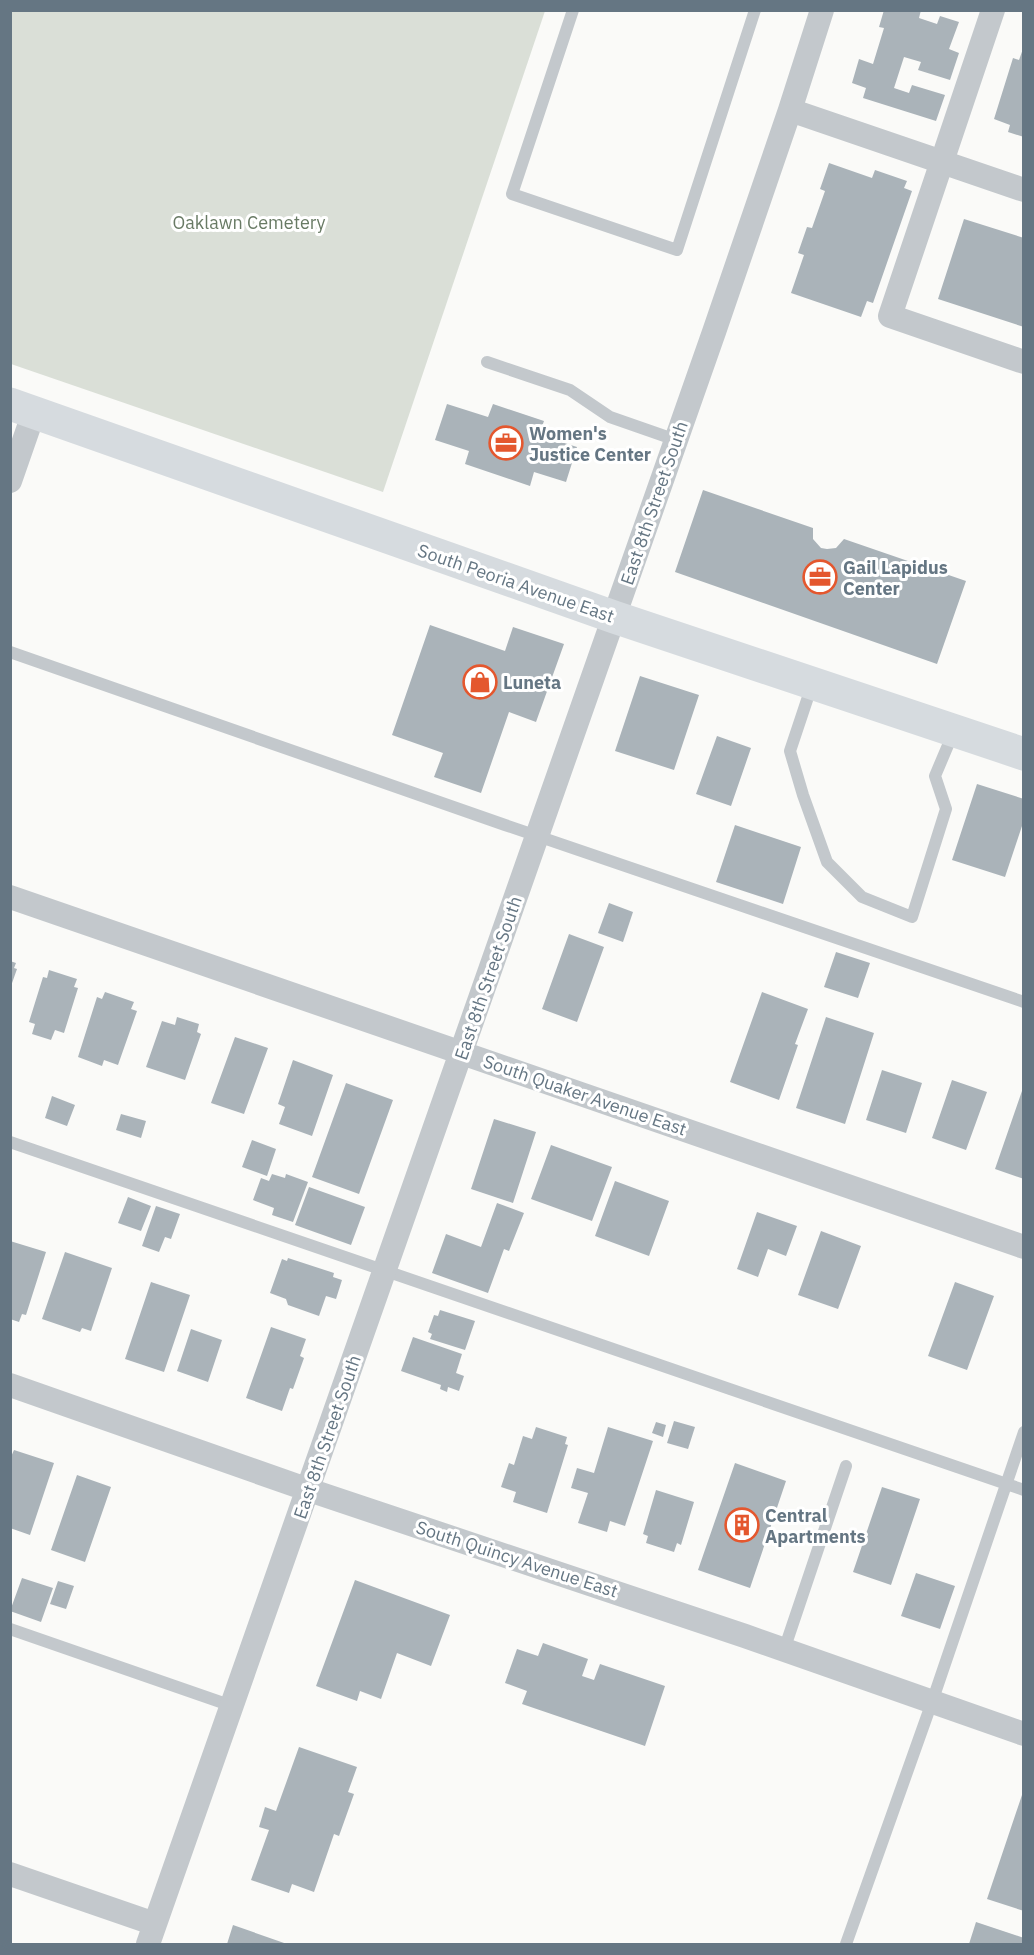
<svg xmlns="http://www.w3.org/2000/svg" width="1034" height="1955" font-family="'IBM Plex Sans',sans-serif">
  <rect width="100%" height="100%" fill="#fafaf8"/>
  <path fill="#dadfd7" d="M 11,10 L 545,11 L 383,492 L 11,364 Z"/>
  <path fill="#aab3b9" d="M 884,10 L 921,10 L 919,18 L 937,24 L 940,16 L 959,22 L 949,49 L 959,53 L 950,80 L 918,70 L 921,62 L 904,57 L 894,88 L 909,93 L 912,85 L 945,95 L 936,121 L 863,98 L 866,88 L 852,83 L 859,59 L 873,64 L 884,28 L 879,27 Z
    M 1024,46 L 1024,137 L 1008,132 L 1010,125 L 994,119 L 1013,58 L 1019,60 Z
    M 829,163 L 872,178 L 875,170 L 907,181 L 904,188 L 912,191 L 873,303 L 867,301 L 861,317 L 791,293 L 804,255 L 798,253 L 807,227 L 812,228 L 825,191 L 820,189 Z
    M 964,219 L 1024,238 L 1024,327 L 938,299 Z
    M 447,404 L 488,417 L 493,404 L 544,421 L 539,435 L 577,447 L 566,482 L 534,472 L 530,486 L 465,464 L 469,451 L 435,440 Z
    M 703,490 L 813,528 L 813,539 L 821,548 L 827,549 L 836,548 L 844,539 L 966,581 L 937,664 L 675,572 Z
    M 430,625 L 505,651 L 513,627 L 564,644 L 536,722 L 509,712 L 481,793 L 434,777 L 443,753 L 392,735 Z
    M 640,676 L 699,695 L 674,770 L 615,751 Z
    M 717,736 L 751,748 L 731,806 L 696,794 Z
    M 977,784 L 1024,799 L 1024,820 L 1005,877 L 952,860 Z
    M 735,825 L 801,847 L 783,904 L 716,882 Z
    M 609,903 L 633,912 L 623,942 L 598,933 Z
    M 569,934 L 604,947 L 577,1022 L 542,1009 Z
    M 836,952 L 870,963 L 858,998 L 824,987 Z
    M 10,961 L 16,963 L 14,968 L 17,969 L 11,986 Z
    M 49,970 L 77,979 L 74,987 L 78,988 L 64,1033 L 55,1030 L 51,1040 L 32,1034 L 35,1024 L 29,1022 L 43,977 L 47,978 Z
    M 105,992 L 134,1002 L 131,1009 L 137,1011 L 118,1065 L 104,1060 L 102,1066 L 78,1057 L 97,997 L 102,999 Z
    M 762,992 L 808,1009 L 795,1044 L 798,1045 L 779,1100 L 730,1082 Z
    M 177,1017 L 199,1024 L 197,1032 L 201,1034 L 185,1080 L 146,1067 L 162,1021 L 175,1025 Z
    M 826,1017 L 874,1033 L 845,1124 L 796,1108 Z
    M 235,1037 L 268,1048 L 244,1114 L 211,1103 Z
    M 293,1060 L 333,1075 L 312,1136 L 279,1124 L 285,1107 L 278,1104 Z
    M 882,1070 L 922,1083 L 906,1133 L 866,1120 Z
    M 952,1080 L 987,1092 L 966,1150 L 932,1138 Z
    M 346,1083 L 393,1100 L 359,1194 L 312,1177 Z
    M 1023,1088 L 1024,1088 L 1024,1179 L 995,1169 Z
    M 52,1096 L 75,1105 L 67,1126 L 45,1118 Z
    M 121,1114 L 146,1121 L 141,1138 L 116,1130 Z
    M 494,1119 L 536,1132 L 513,1203 L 471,1189 Z
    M 252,1140 L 276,1149 L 267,1176 L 242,1167 Z
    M 551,1145 L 612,1167 L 592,1221 L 531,1199 Z
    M 272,1174 L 285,1178 L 286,1174 L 308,1182 L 293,1222 L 272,1215 L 274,1208 L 253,1200 L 261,1178 L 269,1181 Z
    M 615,1181 L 669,1201 L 649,1256 L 595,1236 Z
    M 309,1187 L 365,1207 L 351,1245 L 295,1225 Z
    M 128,1197 L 151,1206 L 141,1231 L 118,1223 Z
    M 497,1203 L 524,1213 L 509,1251 L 504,1249 L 488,1293 L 432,1273 L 446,1234 L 481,1247 Z
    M 156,1206 L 180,1214 L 171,1239 L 165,1237 L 159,1252 L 142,1246 Z
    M 757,1212 L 797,1226 L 786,1256 L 768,1249 L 758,1277 L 737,1269 Z
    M 821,1231 L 861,1246 L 838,1309 L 798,1295 Z
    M 10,1241 L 46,1252 L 26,1315 L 22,1314 L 19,1322 L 10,1319 Z
    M 65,1252 L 112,1268 L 91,1331 L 82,1328 L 80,1332 L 42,1319 Z
    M 288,1258 L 334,1273 L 333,1277 L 342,1280 L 336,1299 L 326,1296 L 319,1316 L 288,1305 L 286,1299 L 270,1293 L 282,1259 L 287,1261 Z
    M 151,1282 L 190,1295 L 164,1372 L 125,1359 Z
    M 955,1282 L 994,1296 L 967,1370 L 928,1356 Z
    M 440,1310 L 475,1321 L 465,1350 L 430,1339 L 432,1334 L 428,1332 L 434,1315 L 438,1316 Z
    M 271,1327 L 306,1339 L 300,1356 L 304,1358 L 293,1389 L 290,1388 L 282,1411 L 246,1398 Z
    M 191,1329 L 222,1340 L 208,1382 L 177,1371 Z
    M 413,1337 L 462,1354 L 456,1373 L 464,1376 L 459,1391 L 448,1387 L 447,1392 L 440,1389 L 441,1385 L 401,1371 Z
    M 674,1421 L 695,1427 L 688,1449 L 667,1443 Z
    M 656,1422 L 666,1425 L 663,1437 L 652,1433 Z
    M 536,1427 L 567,1437 L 565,1444 L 568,1445 L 547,1513 L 513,1502 L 516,1492 L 501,1487 L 509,1463 L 514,1465 L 523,1436 L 532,1439 Z
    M 608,1427 L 653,1441 L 625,1526 L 610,1521 L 607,1532 L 578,1523 L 588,1493 L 571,1488 L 577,1468 L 594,1473 Z
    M 14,1450 L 54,1463 L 30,1535 L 10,1528 L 10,1459 Z
    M 735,1463 L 786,1481 L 750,1588 L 698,1570 Z
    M 77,1475 L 111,1487 L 85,1562 L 51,1550 Z
    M 882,1487 L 920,1499 L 891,1585 L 853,1572 Z
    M 656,1490 L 694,1502 L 681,1545 L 677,1543 L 674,1552 L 646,1543 L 648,1536 L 643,1534 Z
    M 916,1573 L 955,1586 L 940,1629 L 901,1616 Z
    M 22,1578 L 53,1588 L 41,1622 L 10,1611 Z
    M 355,1580 L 450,1615 L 431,1666 L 397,1653 L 381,1699 L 360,1691 L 357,1701 L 316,1686 Z
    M 58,1581 L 74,1586 L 66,1609 L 50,1604 Z
    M 543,1643 L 588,1659 L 582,1676 L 594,1680 L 600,1664 L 665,1686 L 645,1746 L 522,1704 L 527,1691 L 505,1683 L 517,1649 L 538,1656 Z
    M 299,1747 L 357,1767 L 348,1792 L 354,1794 L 339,1836 L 334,1834 L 314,1892 L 292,1884 L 289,1893 L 251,1880 L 269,1830 L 259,1827 L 265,1807 L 276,1811 Z
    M 1023,1792 L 1024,1792 L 1024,1911 L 987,1899 Z
    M 976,1922 L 1024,1938 L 1024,1944 L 969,1944 Z
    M 233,1925 L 287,1944 L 227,1944 Z"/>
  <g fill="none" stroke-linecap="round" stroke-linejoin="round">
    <path stroke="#c3c8cc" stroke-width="12" d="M 573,10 L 512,194 L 677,250 L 755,10
      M 487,362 L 570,390 L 610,417 L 676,440
      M 10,652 L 505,825 L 1024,1002
      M 812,685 L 790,751 L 803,795 L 827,862 L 862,897 L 912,917 L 946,809 L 935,776 L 954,731
      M 10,1142 L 1024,1490
      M 10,1629 L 232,1706
      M 784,1650 L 846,1466
      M 846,1944 L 932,1702 L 1024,1432"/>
    <path stroke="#c3c8cc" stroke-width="24" d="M 993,10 L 890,316 L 1024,362
      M 790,110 L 1024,190
      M 10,481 L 34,412
      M 10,897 L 1024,1247
      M 10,1385 L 309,1490 L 745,1636 L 1024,1734
      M 10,1874 L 155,1924
      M 148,1944 L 714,332 L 790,110 L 822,10"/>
    <path stroke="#d6dbdf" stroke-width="33" d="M 10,404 L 614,617 L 1024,754"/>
  </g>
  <defs>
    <symbol id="office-ring" viewBox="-11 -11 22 22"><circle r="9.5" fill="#fff" stroke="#e4572e" stroke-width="1.5"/><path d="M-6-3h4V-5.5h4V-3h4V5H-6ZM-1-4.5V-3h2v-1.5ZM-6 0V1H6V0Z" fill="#e4572e"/></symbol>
    <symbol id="shop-ring" viewBox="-11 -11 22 22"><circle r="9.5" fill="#fff" stroke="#e4572e" stroke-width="1.5"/><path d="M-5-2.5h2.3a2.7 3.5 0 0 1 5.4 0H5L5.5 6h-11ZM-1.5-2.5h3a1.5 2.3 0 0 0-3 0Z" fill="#e4572e"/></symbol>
    <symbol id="building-ring" viewBox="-11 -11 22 22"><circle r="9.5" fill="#fff" stroke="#e4572e" stroke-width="1.5"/><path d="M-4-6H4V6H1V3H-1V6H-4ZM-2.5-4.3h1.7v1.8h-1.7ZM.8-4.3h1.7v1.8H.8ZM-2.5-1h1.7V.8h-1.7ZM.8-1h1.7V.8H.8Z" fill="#e4572e"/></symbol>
  </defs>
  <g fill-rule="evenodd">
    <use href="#office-ring" x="487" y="424" width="38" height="38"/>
    <use href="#office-ring" x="801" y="558" width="38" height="38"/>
    <use href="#shop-ring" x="461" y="663" width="38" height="38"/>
    <use href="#building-ring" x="723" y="1506" width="38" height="38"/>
  </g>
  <g text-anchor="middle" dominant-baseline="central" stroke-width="6" stroke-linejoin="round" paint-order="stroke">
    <g font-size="18" fill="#687a64" stroke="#fff">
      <text x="249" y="222">Oaklawn Cemetery</text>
    </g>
    <g font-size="18" font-weight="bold" fill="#657683" stroke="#fff" text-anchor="start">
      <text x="529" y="433">Women's<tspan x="529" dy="21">Justice Center</tspan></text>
      <text x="843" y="567">Gail Lapidus<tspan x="843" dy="21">Center</tspan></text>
      <text x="503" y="682">Luneta</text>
      <text x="765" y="1515">Central<tspan x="765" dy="21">Apartments</tspan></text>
    </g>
    <g font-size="18" fill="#657683" stroke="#fff">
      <text transform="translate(654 503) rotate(-71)">East 8th Street South</text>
      <text transform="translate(516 583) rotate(19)">South Peoria Avenue East</text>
      <text transform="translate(488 978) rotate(-71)">East 8th Street South</text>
      <text transform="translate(585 1095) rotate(19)">South Quaker Avenue East</text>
      <text transform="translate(327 1437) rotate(-71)">East 8th Street South</text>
      <text transform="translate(517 1559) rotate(18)">South Quincy Avenue East</text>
    </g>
  </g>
  <rect width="1034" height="1955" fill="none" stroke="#657683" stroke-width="24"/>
</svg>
